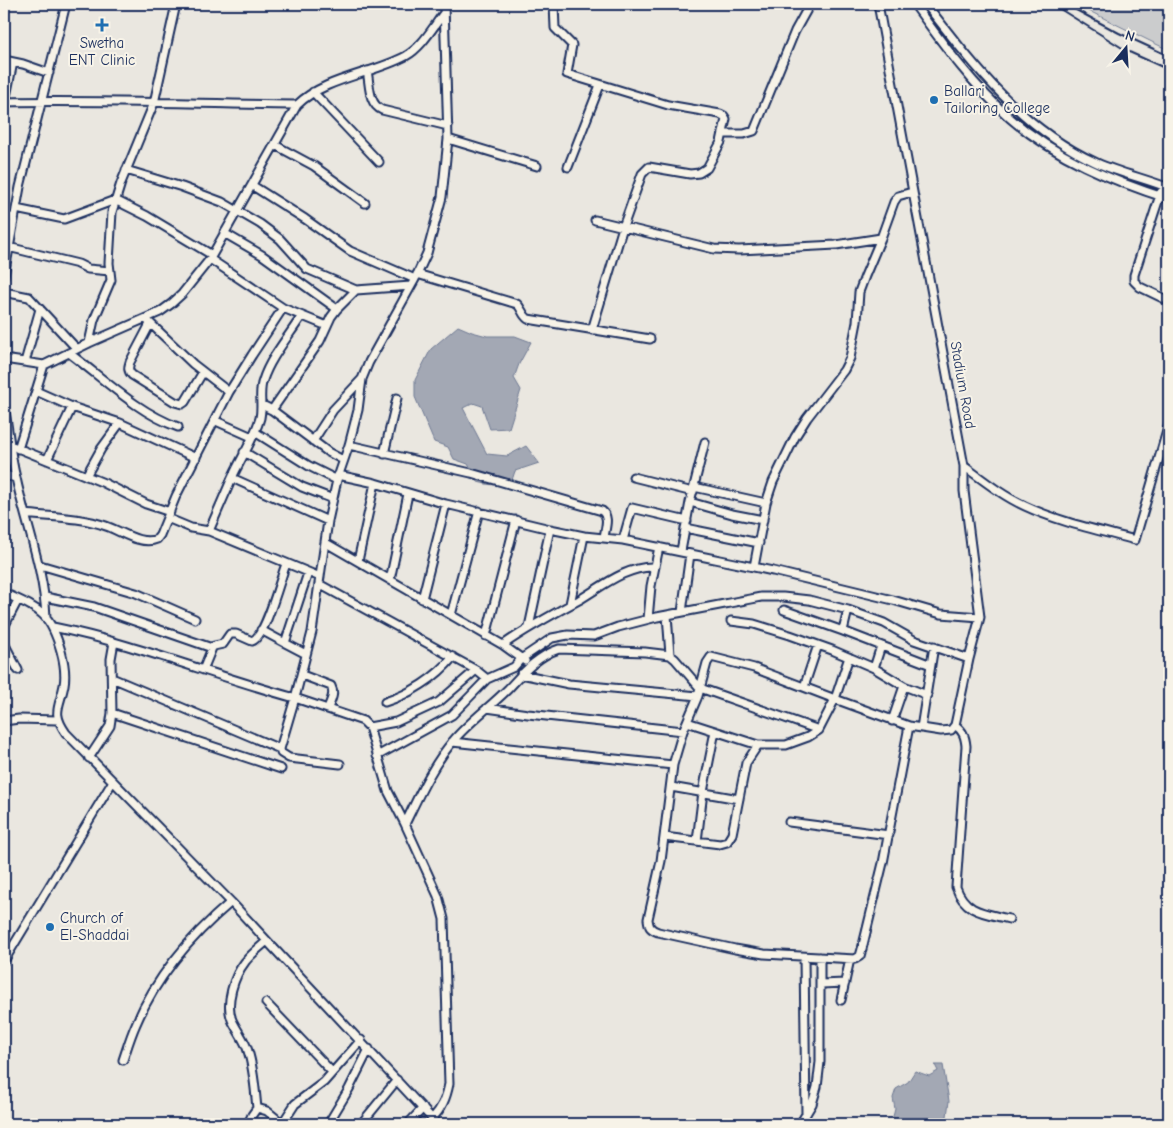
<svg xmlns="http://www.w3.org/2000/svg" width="1173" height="1128" font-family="'Comic Neue',sans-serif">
  <rect width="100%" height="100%" fill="#eae7e0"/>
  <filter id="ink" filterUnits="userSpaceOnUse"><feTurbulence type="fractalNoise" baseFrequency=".02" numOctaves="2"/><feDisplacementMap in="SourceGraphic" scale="10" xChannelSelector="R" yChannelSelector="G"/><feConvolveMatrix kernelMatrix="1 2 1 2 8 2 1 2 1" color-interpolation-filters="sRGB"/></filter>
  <g filter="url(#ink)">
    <path fill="#cbcccd" stroke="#737e96" d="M 1075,4 L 1169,4 L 1169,50 L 1156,44 Z"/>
    <path fill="#a3a8b4" stroke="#6d7892" d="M 458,326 L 472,332 L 487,336 L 515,336 L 531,342 L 519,364 L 514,378 L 521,390 L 509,428 L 490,429 L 482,406 L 473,403 L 463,408 L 487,454 L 507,456 L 526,446 L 539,463 L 515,471 L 512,480 C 501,486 491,486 478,482 L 468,464 L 454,459 L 448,447 L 434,442 L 415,397 L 415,380 L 431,349 Z
      M 935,1065 L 943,1065 L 949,1101 L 946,1124 L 891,1124 L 895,1109 L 893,1098 L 896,1089 L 908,1082 L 915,1071 L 929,1076 L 938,1071 Z"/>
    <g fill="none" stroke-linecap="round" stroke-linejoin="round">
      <defs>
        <path id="minor" d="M 554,4 L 555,28 L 572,45 L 567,74 L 668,105 L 720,114 L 724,116 L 726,119 L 721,142 L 707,168 L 699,173 L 690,174 L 649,167 L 642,174 L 623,227 L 592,330
          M 878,4 L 964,466 C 983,480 1003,496 1025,506 C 1059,522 1098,530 1135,540 L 1169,424
          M 914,4 C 943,44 972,85 1010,118 C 1055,157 1112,181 1169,199
          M 926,4 C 974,66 1023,130 1097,163 C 1120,173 1146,179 1169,188
          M 4,60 L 23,64 L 49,73
          M 367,71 C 370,84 368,104 382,110 L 448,126
          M 313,92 L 379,162
          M 4,102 C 102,100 200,104 297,105
          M 5,102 L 13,62
          M 724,134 L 744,134 L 754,131 L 795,31 L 810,4
          M 448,139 L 537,166
          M 275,145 L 314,166 L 365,203
          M 568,167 L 600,85
          M 126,170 L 182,187 L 222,202 L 260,224 L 280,239 L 307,269 L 356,290 L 411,286
          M 253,186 L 305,219 L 350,251 L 415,279
          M 1161,192 L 1134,275 L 1134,281 L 1140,287 L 1169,301
          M 16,209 L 64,219 L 115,200 L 147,216 L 212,255
          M 4,216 L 14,218
          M 595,220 L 714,249 L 739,250 L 836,245 L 881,238
          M 224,233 L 262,255 L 337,309
          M 8,247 L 78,264 L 88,269 L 110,271
          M 417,274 L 517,304 C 522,308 522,315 528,319 L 650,339
          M 4,276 L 20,187 L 66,4
          M 4,292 L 29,297 L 77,349
          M 283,308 L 327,326
          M 301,317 C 289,336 270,358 263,380 C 258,392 263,405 260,418 C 254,439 241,458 232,478 L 328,521
          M 148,321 L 193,364 L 229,392
          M 150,324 L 130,362 C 128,368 128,371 132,375 L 175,402 L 182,404 L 185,402 L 203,372
          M 89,343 L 94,320 L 111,280 L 109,263 L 112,212 L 121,183 L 154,103 L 176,4
          M 69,353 C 104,379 137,412 178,427
          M 4,359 L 44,365 L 89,343 L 160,312 L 171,304 L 182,294 L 210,259 L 297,105 C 324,78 373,74 406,56 C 422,47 433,27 444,13
          M 25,362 L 40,309
          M 36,391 L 72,407 L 120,423 L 196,458
          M 262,405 L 272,410 L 320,341 L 331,317 L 337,309 L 356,290
          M 4,406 C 9,430 10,455 16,478 C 26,525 44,569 46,617
          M 272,410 L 328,452 L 343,460
          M 216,421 L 252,437
          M 255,432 L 309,466 L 337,480
          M 313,441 L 333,410 L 362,379
          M 10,445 L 104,483 L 146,504 L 170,512
          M 349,445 L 471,473 L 602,511 C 610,517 605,528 604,538
          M 18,449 L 44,365
          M 244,452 L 302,487 L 333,499
          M 384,454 L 397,398
          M 47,460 L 72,407
          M 964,466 L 964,491 L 980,617 L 969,659
          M 4,475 L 16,478
          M 338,475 L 375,483 L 446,504 L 550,529 L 584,536 L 623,540 L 773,571 L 893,600 L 941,614 L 980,617
          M 86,476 L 101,449 L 120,423
          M 633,477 L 693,492
          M 694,487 L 766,503
          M 690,502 L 732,514 L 763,520
          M 25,514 C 51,517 81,517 106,526 C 121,531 141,546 157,539 L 160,535 L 176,496 L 229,392 L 252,355 L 283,308 L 210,259
          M 167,518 L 191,528 L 209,531 L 320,577
          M 685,528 L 759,543
          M 209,531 L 232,478
          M 623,540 L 632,508 L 687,521
          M 326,543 L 503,645 L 525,661
          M 681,551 L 690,502 L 705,442
          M 358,561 L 375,483
          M 40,565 L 136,593 L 195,619
          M 754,567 L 766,503 L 773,482 L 795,437 L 807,418 L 844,370 L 850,358 L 857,322 L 859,292 L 865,276 L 881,238 L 894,202 L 898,196 L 912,192
          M 390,580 L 408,494
          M 319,584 L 476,670 L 487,679
          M 4,593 C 39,609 50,612 61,651 C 64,662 66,674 64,685 C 60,707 51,712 66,733 L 231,902 L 437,1124
          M 45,597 L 94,607 L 212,648
          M 422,599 L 446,504
          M 570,604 L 584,536
          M 784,610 L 843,631 L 848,610
          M 682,612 L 690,554
          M 451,615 L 479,511
          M 667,615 L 670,655
          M 648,619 L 651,586 L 659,547
          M 731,621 L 754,624 L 790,635 L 832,650 L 874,668 L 904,686 L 927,695
          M 4,627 L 18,600
          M 53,627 C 136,644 214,676 295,698 L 312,632 L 328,521 L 337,480 L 349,445 L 358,410 L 362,379 L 369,362 L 415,279 L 427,253 L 442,197 L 448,139 L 444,4
          M 529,627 L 550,529
          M 261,630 L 285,643 L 308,573
          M 843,631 L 931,665
          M 486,636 L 516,520
          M 4,643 L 18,670
          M 285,643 L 306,654
          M 503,645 C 527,628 553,614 579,600 C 601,587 628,565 655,567
          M 874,668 L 881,646
          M 203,670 L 212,648 L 214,646 L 223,644 L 230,634 L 236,634 L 252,641 C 266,636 280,579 286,564
          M 521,674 L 569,684 L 698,696
          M 302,675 L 331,686 C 335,694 331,700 328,708
          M 112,678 L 280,749
          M 804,687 L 818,645
          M 385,702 C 410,694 436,678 453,657
          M 487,708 L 528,714 L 683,731 L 698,696 L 707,663 L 711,657 L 754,668 L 835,699 L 849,657
          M 112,713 L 281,769
          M 4,721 L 19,719 L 57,720
          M 892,721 L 904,686
          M 955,725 C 963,731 965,736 966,746 L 956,887 C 965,913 985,913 1009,919
          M 369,727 L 396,722 L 439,702 L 476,670
          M 921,728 L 934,646
          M 683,731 L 673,765 L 661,861 L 648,919 C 649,927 650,929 658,932 L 735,949 L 764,954 L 855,959 L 860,956 L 862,949 L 883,863 L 909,726
          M 452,742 L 673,765
          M 377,756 L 452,715 L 487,679 L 514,667 L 521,659 L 552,638 L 568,635 L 594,636 L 618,627 L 657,617 L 761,597 L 783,597 L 809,600 L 848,610 L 884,623 L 914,640 L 969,659 L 955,725 L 951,730 L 941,731 L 909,726 L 835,699 L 819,730 L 808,737 L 786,745 L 758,745 L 687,722
          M 89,758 L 110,726 L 112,713 L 111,659 L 114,642
          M 340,764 L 289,758 L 281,753 L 280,749 L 295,698 L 363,721 L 369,727 L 388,791 L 405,824 L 438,896 L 444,919 L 449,1084 C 446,1099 442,1108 432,1119
          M 671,787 L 739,799
          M 789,822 L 889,835
          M 405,824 C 419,795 432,766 453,741 C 469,722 490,707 508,689 C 523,673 537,656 559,649 L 645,652 L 670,655 L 675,659 L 700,688 L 819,730
          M 664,837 L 720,844 L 727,842 L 732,834 L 746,763 L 758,745
          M 697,841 L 703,792 L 715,731
          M 804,957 L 806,1114
          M 4,961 L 113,781
          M 821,984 L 845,983
          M 841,1000 L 850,959
          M 266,1003 L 332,1072
          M 123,1060 C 127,1048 131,1035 136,1024 C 157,975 191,936 231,902
          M 257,1108 C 255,1090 254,1069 248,1051 C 245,1040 237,1031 232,1020 C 225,1003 234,976 245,962 C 251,954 259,948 267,941
          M 248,1124 L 252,1115 L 257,1108 L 267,1111 L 283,1124
          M 282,1124 L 295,1104 L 324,1082 L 361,1040
          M 328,1124 L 349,1089 L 369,1049
          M 361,1124 L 397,1080
          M 408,1124 L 423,1108
          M 800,1124 L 812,1104 L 817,1087 L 820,1062 L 820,957"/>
      </defs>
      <use href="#minor" stroke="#1b2f5e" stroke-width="11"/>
      <use href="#minor" stroke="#f7f3e8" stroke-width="7"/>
      <path stroke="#1b2f5e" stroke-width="2" d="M 1052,4 L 1127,51 L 1169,70
        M 1065,4 L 1119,33 L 1169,56"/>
    </g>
  </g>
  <g fill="#1f6fb2" stroke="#f7f3e8" stroke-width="2">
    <path d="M99.5 17.5h5v5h5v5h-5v5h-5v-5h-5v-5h5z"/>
    <circle cx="934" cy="100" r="5"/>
    <circle cx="50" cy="927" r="5"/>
  </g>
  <g text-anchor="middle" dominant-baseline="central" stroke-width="4" stroke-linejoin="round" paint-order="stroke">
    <g font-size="15" fill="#1b2f5e" stroke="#f7f3e8" text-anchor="start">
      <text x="102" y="43" text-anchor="middle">Swetha<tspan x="102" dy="17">ENT Clinic</tspan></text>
      <text x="944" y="91">Ballari<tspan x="944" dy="17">Tailoring College</tspan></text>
      <text x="60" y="918">Church of<tspan x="60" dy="17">El-Shaddai</tspan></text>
    </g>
    <g font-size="15" fill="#1b2f5e" stroke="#f7f3e8">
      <text transform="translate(963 385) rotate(80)">Stadium Road</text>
    </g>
  </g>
  <rect width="1173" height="1128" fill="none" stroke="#f7f3e8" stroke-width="20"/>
  <rect x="10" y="10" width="1153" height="1108" fill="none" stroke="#1b2f5e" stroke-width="2" filter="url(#ink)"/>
  <g transform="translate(1126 48) rotate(18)" stroke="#f7f3e8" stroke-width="4" paint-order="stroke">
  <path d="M0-4L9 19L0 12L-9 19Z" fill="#1b2f5e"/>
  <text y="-8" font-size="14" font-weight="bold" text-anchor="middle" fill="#1b2f5e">N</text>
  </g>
</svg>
